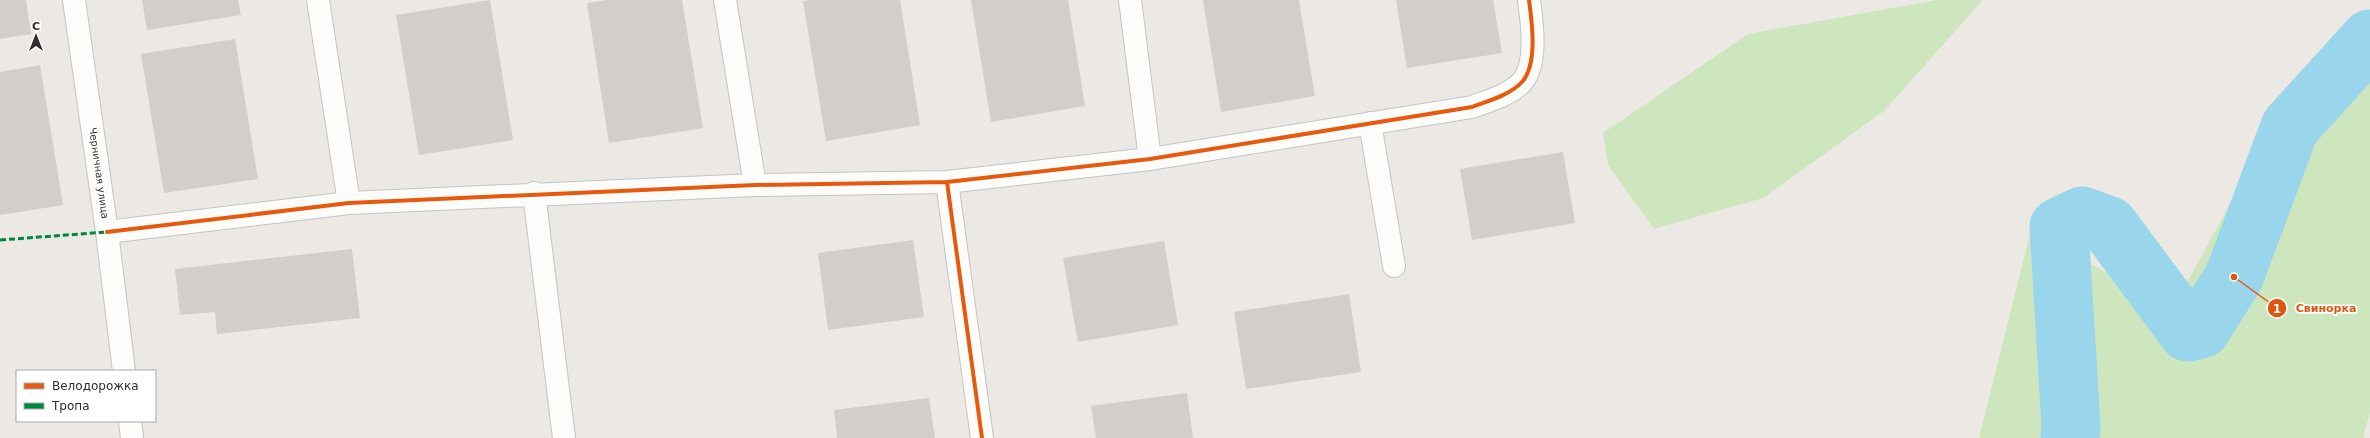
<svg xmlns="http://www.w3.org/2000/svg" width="2370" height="438" font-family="'DejaVu Sans',sans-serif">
  <rect width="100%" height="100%" fill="#ece8e4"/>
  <path fill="#cee6be" d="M 1937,0 L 1983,0 L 1884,111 L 1763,198 L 1654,229 L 1608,165 L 1603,133 L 1748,34 Z
    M 2370,55 L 2370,412 L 2363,438 L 1979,438 L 2031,230 L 2172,310 L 2270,131 Z"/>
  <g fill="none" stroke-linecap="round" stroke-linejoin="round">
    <path stroke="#99d6ec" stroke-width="59" d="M 2070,438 L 2071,426 L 2059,227 L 2082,216 L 2109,226 L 2188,332 L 2201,329 L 2234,277 L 2290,127 L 2370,39"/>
  </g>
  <path fill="#d1cecb" d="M 0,0 L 26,0 L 31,34 L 0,39 Z
    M 142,0 L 238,0 L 241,15 L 147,30 Z
    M 490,0 L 513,140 L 419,155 L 396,15 Z
    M 607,0 L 682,0 L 703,128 L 609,143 L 587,3 Z
    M 810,0 L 900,0 L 920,125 L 826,141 L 803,1 Z
    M 971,0 L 1068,0 L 1085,106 L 991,122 Z
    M 1203,0 L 1299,0 L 1315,96 L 1221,112 Z
    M 1396,0 L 1493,0 L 1502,53 L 1407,68 Z
    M 235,39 L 258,179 L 164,193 L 141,54 Z
    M 40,65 L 63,205 L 0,215 L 0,72 Z
    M 1563,152 L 1575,223 L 1472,240 L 1460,169 Z
    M 913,240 L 924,317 L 828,330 L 818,253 Z
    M 1164,241 L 1178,325 L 1078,342 L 1063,258 Z
    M 352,249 L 360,318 L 217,334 L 215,312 L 180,315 L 175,269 Z
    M 1349,294 L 1361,372 L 1246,389 L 1234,312 Z
    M 1187,393 L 1193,438 L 1096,438 L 1091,406 Z
    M 929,398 L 935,438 L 837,438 L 834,410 Z"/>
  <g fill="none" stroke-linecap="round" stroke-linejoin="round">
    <defs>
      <path id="minor" d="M 74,0 L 107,232 L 124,371
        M 318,0 L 349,203
        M 725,0 L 755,185
        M 1130,0 L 1150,159
        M 1370,123 L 1394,266
        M 947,182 L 982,438
        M 534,193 L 564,438
        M 107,232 L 349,203 L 755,185 L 947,182 L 1150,159 L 1472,107 C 1488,101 1510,95 1522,82 C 1538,64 1532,22 1529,0
        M 130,421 L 132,438"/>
    </defs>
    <use href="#minor" stroke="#c5c4c5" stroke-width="24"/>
    <use href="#minor" stroke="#fcfcfb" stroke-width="22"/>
    <path stroke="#00873e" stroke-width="3" stroke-dasharray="6 3" stroke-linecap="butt" d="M 0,240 L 107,232"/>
    <defs>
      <path id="cycleway" d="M 947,182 L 982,438
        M 107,232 L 349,203 L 755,185 L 947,182 L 1150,159 L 1472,107 C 1488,101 1510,95 1522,82 C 1538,64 1532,22 1529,0"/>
    </defs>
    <use href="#cycleway" stroke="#fff" stroke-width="6"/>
    <use href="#cycleway" stroke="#e8590c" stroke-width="4"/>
  </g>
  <g text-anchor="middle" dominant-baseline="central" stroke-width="3.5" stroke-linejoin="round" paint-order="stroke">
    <g font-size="10" fill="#2e2e2e" stroke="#fff">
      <text transform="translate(99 173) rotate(82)">Черничная улица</text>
    </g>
  </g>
  <path fill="none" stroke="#df570e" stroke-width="1.5" d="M2234 277L2277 308"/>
  <g fill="#df570e" stroke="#fff" stroke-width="1.5">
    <circle cx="2234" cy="277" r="4"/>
    <circle cx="2277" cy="308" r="10"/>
  </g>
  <g font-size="12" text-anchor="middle" font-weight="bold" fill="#fff">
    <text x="2277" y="313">1</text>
  </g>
  <g font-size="11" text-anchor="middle" font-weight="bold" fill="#df570e" stroke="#fff" stroke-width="3.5" stroke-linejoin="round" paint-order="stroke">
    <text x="2326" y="312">Свинорка</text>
  </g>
  <rect x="16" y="370" width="140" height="52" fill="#ffffff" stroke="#ababab"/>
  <rect x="24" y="383" width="20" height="6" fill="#e8590c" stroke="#ababab"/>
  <text x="52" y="390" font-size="12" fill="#2e2e2e">Велодорожка</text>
  <rect x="24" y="403" width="20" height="6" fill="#00873e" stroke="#ababab"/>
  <text x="52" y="410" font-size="12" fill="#2e2e2e">Тропа</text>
  <g transform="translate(36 36)" stroke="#ffffff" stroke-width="3" paint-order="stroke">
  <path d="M0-3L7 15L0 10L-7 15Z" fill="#2e2e2e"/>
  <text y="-6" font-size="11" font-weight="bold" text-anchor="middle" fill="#2e2e2e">С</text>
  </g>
</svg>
